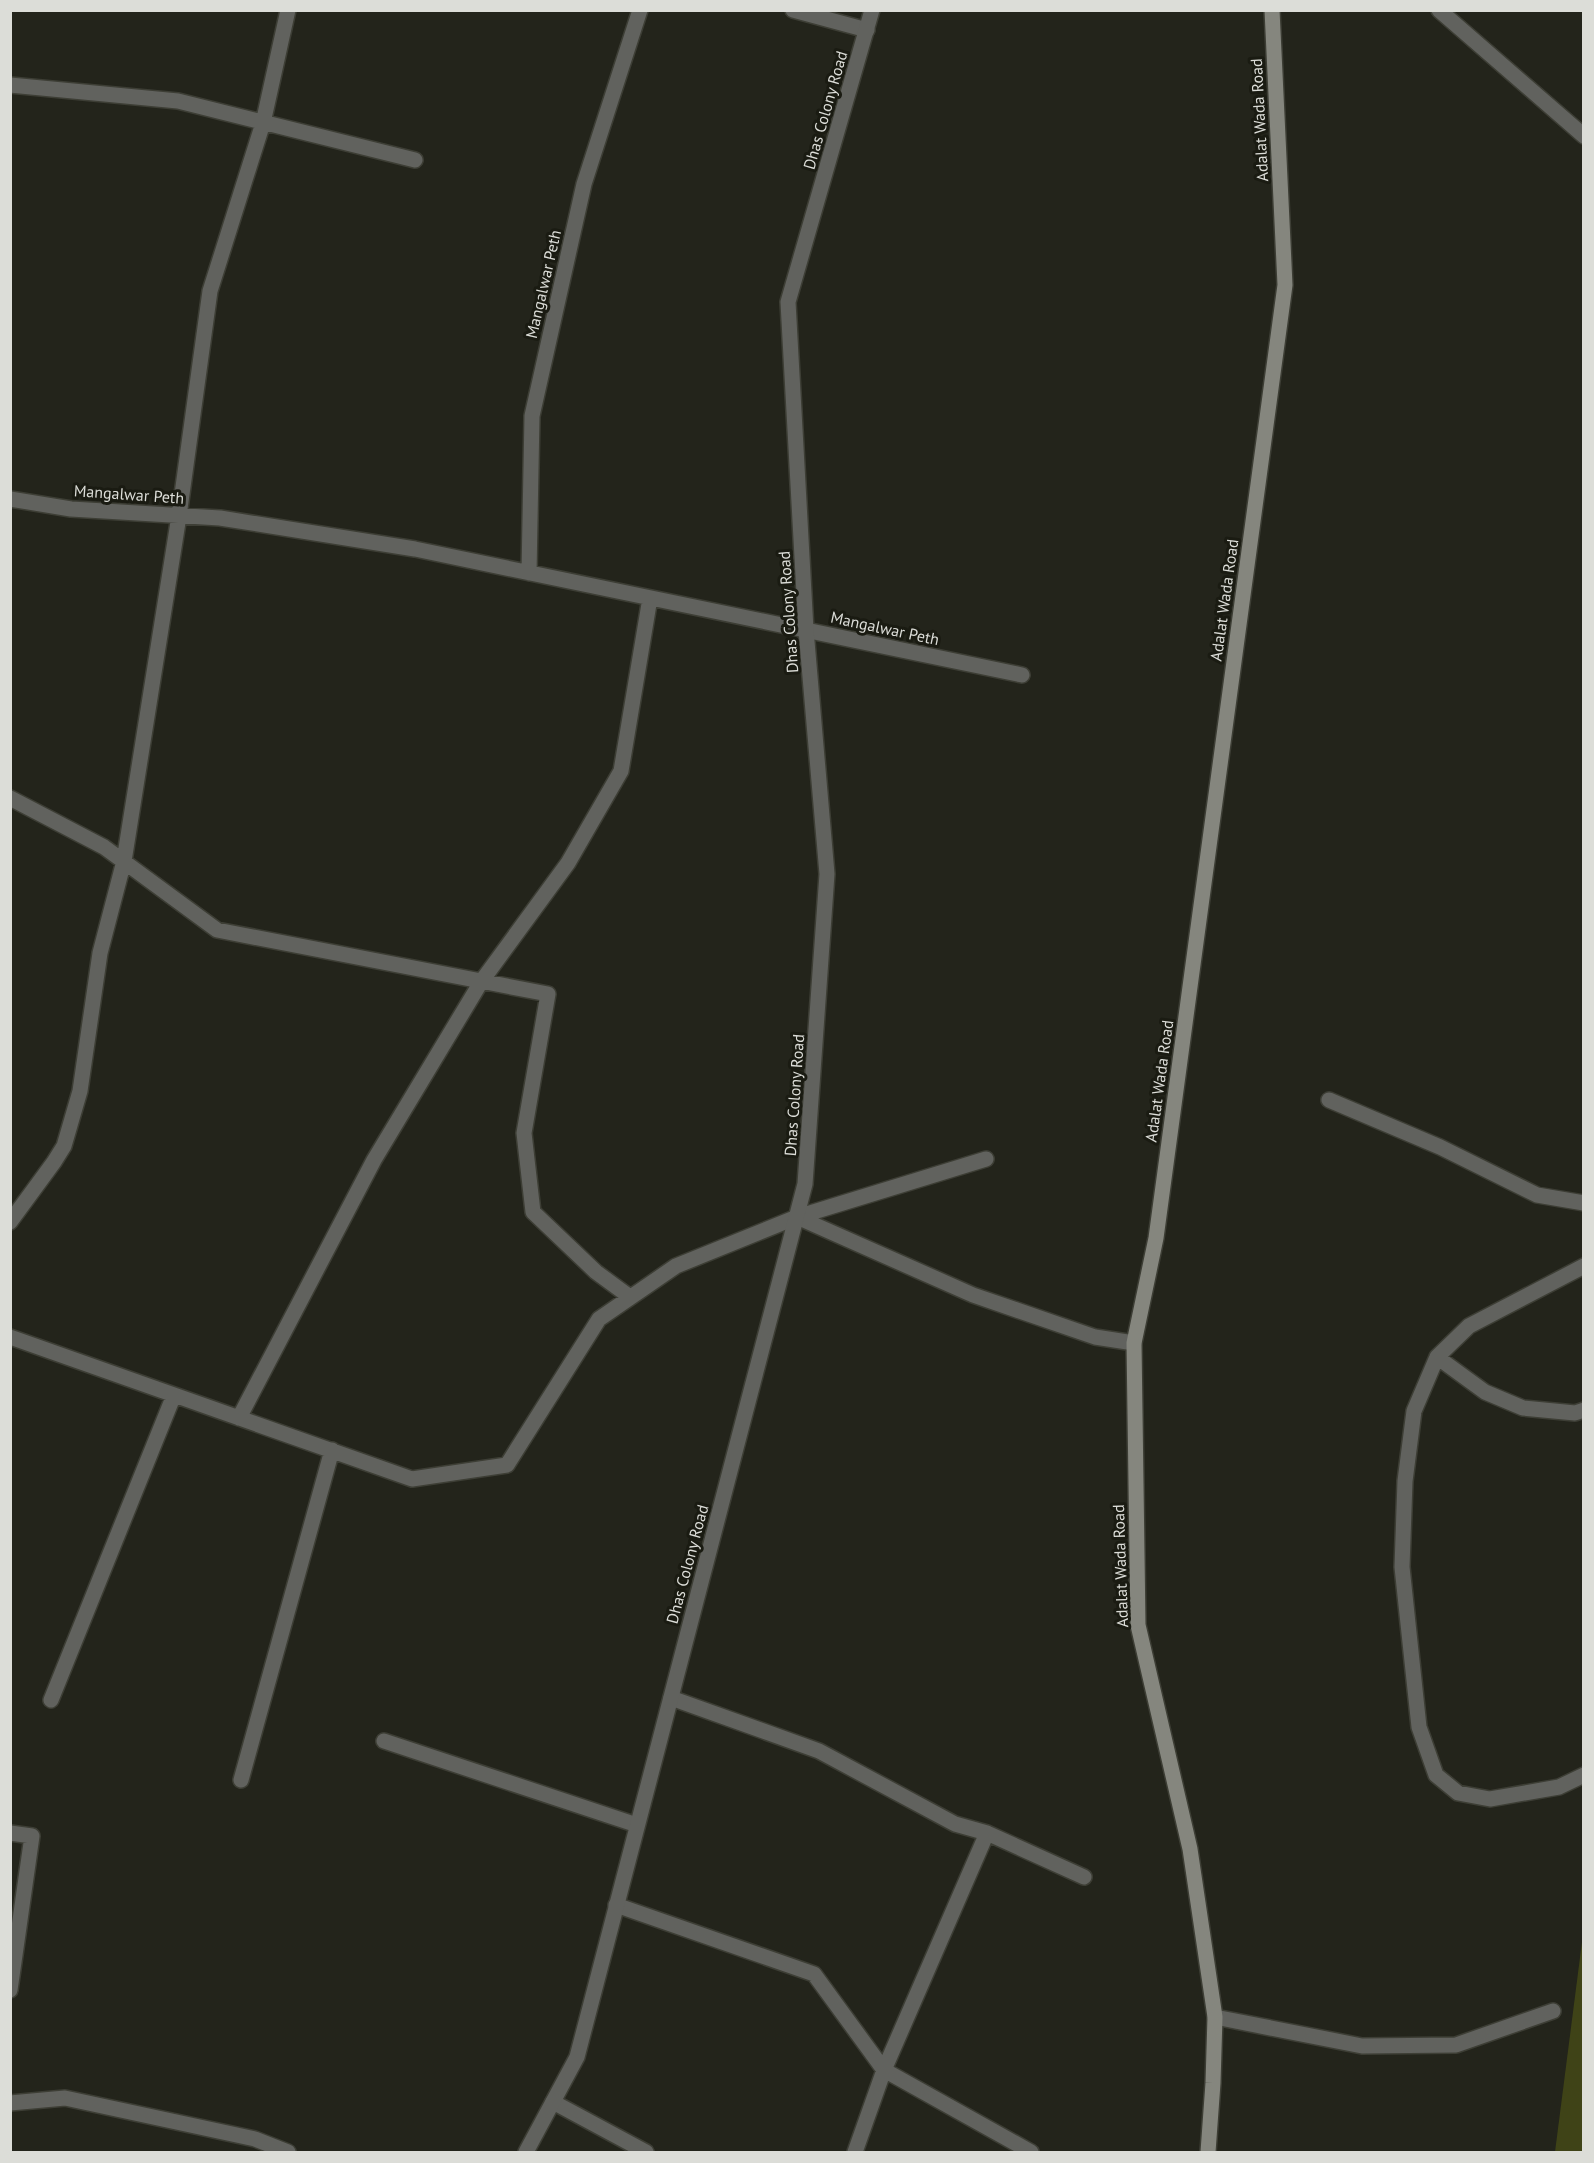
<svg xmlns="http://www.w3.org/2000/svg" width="1594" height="2163" font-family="'PT Sans',sans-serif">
  <rect width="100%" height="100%" fill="#23241b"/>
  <path fill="#3f4317" d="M 1583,1940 L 1583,2152 L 1555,2152 L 1582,1942 Z"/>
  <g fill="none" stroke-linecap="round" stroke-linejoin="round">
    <defs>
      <path id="minor" d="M 793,10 L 867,30
        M 1439,10 L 1584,136
        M 10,85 L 178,101 L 415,160
        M 10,499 L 71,509 L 220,518 L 415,549 L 1022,675
        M 529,573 L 532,416 L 584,184 L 640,10
        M 10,798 L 104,847 L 217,930 L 548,994 L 524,1133 L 533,1212 L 596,1272 L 630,1297
        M 1329,1100 L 1440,1147 L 1537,1195 L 1584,1203
        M 797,1217 L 973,1295 L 1095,1337 L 1134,1343
        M 10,1222 L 54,1162 L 64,1146 L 80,1091 L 100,953 L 124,861 L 179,516 L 210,291 L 263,123 L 288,10
        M 1584,1266 L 1469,1326 L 1437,1357 L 1414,1411 L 1405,1481 L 1402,1567 L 1419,1727 L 1436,1775 L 1458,1793 L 1490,1799 L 1559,1787 L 1584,1775
        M 10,1337 L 412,1479 L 507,1465 L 599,1319 L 676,1266 L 797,1217 L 986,1159
        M 1437,1357 L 1485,1392 L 1523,1408 L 1575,1413 L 1584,1410
        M 239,1418 L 374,1160 L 481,982 L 568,863 L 621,771 L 650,598
        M 671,1698 L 819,1751 L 955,1824 L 987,1833 L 1084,1877
        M 51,1700 L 174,1395
        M 384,1741 L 637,1825
        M 241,1780 L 332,1450
        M 10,1833 L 32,1836 L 10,1990
        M 616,1905 L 814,1974 L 884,2070 L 1031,2152
        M 1215,2017 L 1362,2046 L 1456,2045 L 1553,2011
        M 553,2102 L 646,2152
        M 10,2103 L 65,2098 L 255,2139 L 288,2152
        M 855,2152 L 884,2070 L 987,1833"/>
      <path id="tertiary" d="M 526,2152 L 577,2057 L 805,1184 L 827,874 L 806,630 L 788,302 L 872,10"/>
      <path id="secondary" d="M 1208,2152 L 1213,2083 L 1215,2017 L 1190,1849 L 1138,1625 L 1134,1343 L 1156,1238 L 1285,285 L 1272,10"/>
    </defs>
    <use href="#minor" stroke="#3d3e35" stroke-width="18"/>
    <use href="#tertiary" stroke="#3d3e35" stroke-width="18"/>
    <use href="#secondary" stroke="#3d3e35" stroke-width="18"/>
    <use href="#minor" stroke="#61625e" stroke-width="15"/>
    <use href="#tertiary" stroke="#61625e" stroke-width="15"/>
    <use href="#secondary" stroke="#85867e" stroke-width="15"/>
  </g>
  <g text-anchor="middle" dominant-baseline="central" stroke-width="6" stroke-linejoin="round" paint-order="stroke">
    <g font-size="16" fill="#dcddd8" stroke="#1a1b12">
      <text transform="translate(825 110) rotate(-74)">Dhas Colony Road</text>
      <text transform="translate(1259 120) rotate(-93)">Adalat Wada Road</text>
      <text transform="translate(543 284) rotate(-77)">Mangalwar Peth</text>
      <text transform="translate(129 494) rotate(4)">Mangalwar Peth</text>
      <text transform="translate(1224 600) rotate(-82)">Adalat Wada Road</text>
      <text transform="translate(788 612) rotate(-94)">Dhas Colony Road</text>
      <text transform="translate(885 628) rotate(12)">Mangalwar Peth</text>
      <text transform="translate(1159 1081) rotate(-82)">Adalat Wada Road</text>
      <text transform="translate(794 1095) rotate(-86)">Dhas Colony Road</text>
      <text transform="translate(687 1564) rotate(-75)">Dhas Colony Road</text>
      <text transform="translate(1120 1566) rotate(-92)">Adalat Wada Road</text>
    </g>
  </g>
  <rect width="1594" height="2163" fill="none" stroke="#dcddd8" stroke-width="24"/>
</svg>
